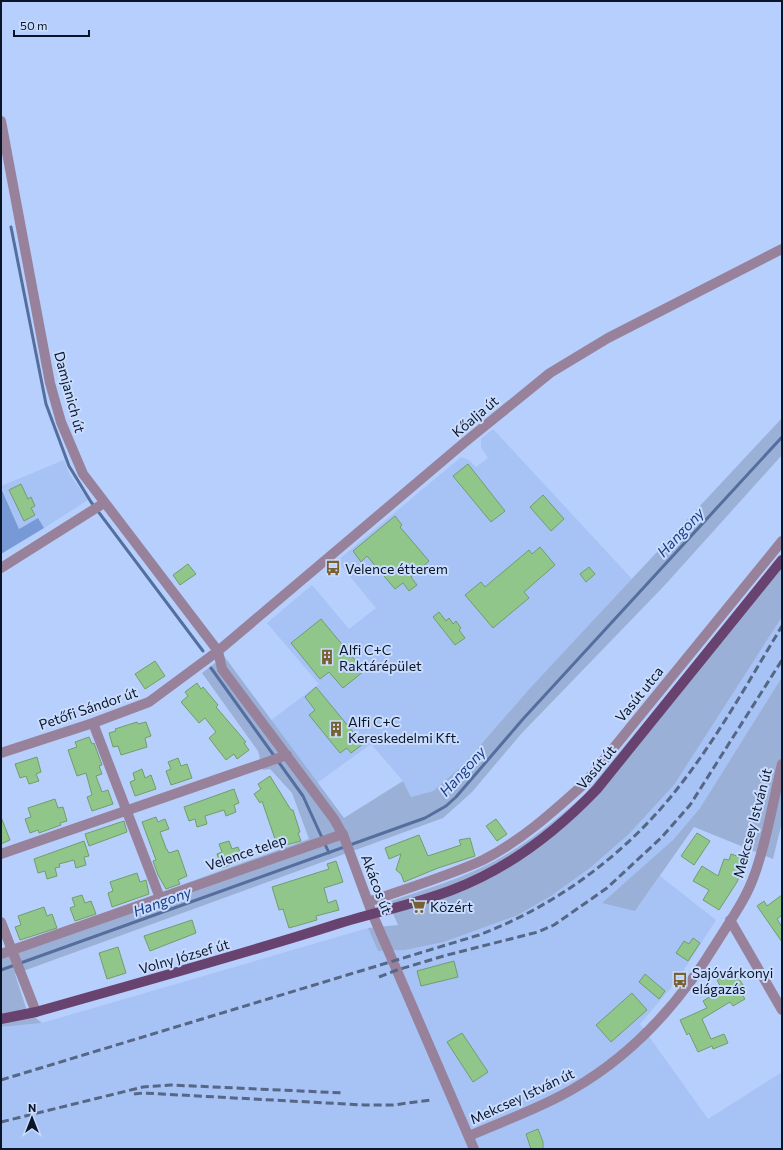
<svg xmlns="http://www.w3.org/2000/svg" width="783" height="1150" font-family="Commissioner,sans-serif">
  <rect width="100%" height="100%" fill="#b6cffc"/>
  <path fill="#a7c2f4" d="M 493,429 L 632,579 L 531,687 L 463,765 L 433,791 L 411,797 L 403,781 L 371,744 L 317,783 L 270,721 L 319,684 L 267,623 L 312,585 L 349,629 L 376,608 L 337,561 L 461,457 L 469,460 L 476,467 L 488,458 L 481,448 L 481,439 Z
    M 64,460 L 70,475 L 88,500 L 44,528 L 38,518 L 19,529 L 1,486 Z
    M 782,617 L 782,677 L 700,808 L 673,840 L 635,911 L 660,876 L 716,920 L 676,982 L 640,1024 L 708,1119 L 782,1072 L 782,1149 L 1,1149 L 1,1027 L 42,1023 L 368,928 L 378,951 L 405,950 L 444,942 L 518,915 L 551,896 L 590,868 L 629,834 L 674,785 Z"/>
  <path fill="#9bb0d7" d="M 782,418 L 782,455 L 664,586 L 521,734 L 472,792 L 443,818 L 15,974 L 27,1011 L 42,1023 L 1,1027 L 1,950 L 309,839 L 292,793 L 270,769 L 263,770 L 258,751 L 202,673 L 224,656 L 344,818 L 403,781 L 411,797 L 433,791 L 463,765 L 531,687 Z
    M 782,554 L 782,617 L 674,785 L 629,834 L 590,868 L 551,896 L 518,915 L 444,942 L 405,950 L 378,951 L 368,928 L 398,925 L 388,902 C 424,890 460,879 493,862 C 528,843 558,819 586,793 Z
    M 782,677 L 782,822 L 773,859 L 694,827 L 635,911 L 602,903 L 673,840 L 700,808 Z"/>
  <path fill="#7799d6" d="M 1,488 L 19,529 L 38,518 L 44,528 L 1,554 Z"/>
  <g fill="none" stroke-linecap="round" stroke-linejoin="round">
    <path stroke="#546e9e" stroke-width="3" d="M 11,227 L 46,404 L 69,466 L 91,502 L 203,651
      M 211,668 L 303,796 L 329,853
      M 1,970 L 425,818 L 446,806 L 456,797 L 523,719 L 782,437"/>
  </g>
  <path fill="#91c68b" stroke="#719d6c" d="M 468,464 L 505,511 L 491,522 L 453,476 Z
    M 21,484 L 28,499 L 31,497 L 35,506 L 31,508 L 35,515 L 24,521 L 9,490 Z
    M 543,495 L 564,519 L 551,531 L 530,507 Z
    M 395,516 L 402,525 L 400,527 L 429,561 L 411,577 L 417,585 L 409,591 L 403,583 L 395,589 L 367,556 L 361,562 L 353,551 Z
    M 540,547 L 555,565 L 524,592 L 529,598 L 493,628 L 465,595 L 481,582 L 485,587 L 529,550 L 532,554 Z
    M 188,564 L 196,574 L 180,585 L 173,575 Z
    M 589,567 L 595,574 L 586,582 L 580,574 Z
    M 439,612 L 446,621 L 449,618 L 453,624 L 456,621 L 461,628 L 459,630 L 465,638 L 455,645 L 433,617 Z
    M 321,619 L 364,671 L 343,688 L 329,672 L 320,679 L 291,643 Z
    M 155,661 L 165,676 L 145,689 L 135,674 Z
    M 197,683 L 201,689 L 203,687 L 218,705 L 216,707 L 246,742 L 244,743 L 249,750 L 237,759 L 234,754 L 226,760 L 209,738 L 216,732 L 205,718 L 199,723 L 181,702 L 188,696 L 185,692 Z
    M 316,687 L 363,744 L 351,753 L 347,748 L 340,753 L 309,715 L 315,710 L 305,697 Z
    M 137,722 L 138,724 L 146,722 L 151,736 L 145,738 L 147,747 L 121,755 L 118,746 L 113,747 L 109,733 L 116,731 L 115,729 Z
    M 89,737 L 92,744 L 94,743 L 102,765 L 99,766 L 102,774 L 96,776 L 102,792 L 108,790 L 113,804 L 92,811 L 87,797 L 92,795 L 86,773 L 77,776 L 68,750 L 77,747 L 75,742 Z
    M 37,757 L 41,772 L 36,774 L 39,781 L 29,784 L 26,776 L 20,778 L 15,764 Z
    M 178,758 L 181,766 L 187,764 L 192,778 L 171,785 L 166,771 L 171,769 L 168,762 Z
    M 142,769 L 145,778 L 151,775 L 156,789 L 135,796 L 130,782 L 135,780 L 133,773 Z
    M 270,776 L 291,810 L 293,810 L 300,832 L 298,833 L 301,841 L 286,845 L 284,839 L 276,842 L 262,801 L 260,803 L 254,794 L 261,789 L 258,784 Z
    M 234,789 L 239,803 L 234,805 L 236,812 L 226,816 L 224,810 L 205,816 L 207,824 L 197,827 L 195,819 L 189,821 L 184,807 Z
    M 55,799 L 58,808 L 63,807 L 67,821 L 60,823 L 61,825 L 39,833 L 38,830 L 30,833 L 25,819 L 31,817 L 28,808 Z
    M 1,817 L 10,840 L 1,844 Z
    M 156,817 L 158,822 L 165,819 L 169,829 L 160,832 L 166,848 L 169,853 L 178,850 L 187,876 L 178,880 L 180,884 L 166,889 L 158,875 L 153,861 L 156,860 L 142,822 Z
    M 496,819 L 507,834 L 497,841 L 486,826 Z
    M 124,821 L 127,832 L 89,846 L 85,834 Z
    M 697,833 L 710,841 L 694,865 L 681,856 Z
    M 419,835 L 428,856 L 461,845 L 459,840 L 470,838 L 475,856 L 438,868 L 404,882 L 401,874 L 396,870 L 401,854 L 389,859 L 385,848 Z
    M 84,841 L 89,856 L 84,857 L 86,865 L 76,868 L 74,860 L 59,864 L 60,867 L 55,868 L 57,876 L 47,879 L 45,871 L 38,873 L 34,859 Z
    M 229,841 L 232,849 L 238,847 L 243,860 L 222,868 L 217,854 L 222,852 L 219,844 Z
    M 731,854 L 746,859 L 737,882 L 719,910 L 703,900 L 709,890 L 693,881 L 702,866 L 718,876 L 724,859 L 729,860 Z
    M 336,861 L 343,882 L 324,888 L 328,903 L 336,900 L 339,910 L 316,916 L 317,920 L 289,928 L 283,909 L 279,910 L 272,887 L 329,869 L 327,864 Z
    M 137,873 L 140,882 L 146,880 L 149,894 L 112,907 L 108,893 L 113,891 L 110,882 Z
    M 82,895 L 85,903 L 91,901 L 96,914 L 75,921 L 70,908 L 75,906 L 72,898 Z
    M 782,895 L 782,915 L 777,919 L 782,927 L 782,942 L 757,906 L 764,901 L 767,906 Z
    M 44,907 L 47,916 L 52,914 L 57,928 L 20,940 L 15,927 L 21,925 L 18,916 Z
    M 192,920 L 196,933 L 150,951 L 144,936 Z
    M 693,938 L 700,943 L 688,961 L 676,953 L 684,941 L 689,944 Z
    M 118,947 L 126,973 L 107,979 L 99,953 Z
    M 454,961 L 458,977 L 421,986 L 417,971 Z
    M 733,970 L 743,985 L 738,988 L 745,999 L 733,1006 L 730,1002 L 702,1019 L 711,1039 L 724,1034 L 728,1043 L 713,1049 L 712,1046 L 698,1052 L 689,1033 L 687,1035 L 680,1020 L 707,1008 L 703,1001 L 722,989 L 717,980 Z
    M 645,974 L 665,991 L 659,999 L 639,982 Z
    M 632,993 L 647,1010 L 611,1042 L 596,1025 Z
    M 462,1033 L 488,1072 L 473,1082 L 447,1042 Z
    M 538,1129 L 543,1142 L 543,1149 L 531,1149 L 526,1134 Z"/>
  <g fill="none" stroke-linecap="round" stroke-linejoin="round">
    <path stroke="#98829b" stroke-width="10" d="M 1,121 L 50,383 L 61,422 L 83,474 L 218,651 L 222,669 L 334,819 L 344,837 L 372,913 L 474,1149
      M 1,568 L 104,503
      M 93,723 L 160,898
      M 1,753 L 93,723 L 149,702 L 218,651 L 465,442 L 550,373 L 608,338 L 782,249
      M 1,854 L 287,755
      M 368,902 C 405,889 448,876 483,860 C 521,841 554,811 585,783 L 782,541
      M 730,920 L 782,1010
      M 1,922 L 36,1012
      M 1,954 L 343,834
      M 469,1136 C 503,1121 541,1108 573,1089 C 634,1054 681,1001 717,942 C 730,921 746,899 754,876 C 767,841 773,801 782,764"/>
    <path stroke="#69436f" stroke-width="10" d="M 1,1019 L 36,1012 C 134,984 233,957 331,926 C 371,913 413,905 452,890 C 508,869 556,832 597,789 L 782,560"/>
    <path stroke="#566785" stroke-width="3" stroke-dasharray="8 4" stroke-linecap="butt" d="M 379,977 L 397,970 L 447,955 L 538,932 L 554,925 L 607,888 L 662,837 L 690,805 L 782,660
      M 1,1080 L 479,935 C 558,905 629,852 681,784 C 719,735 750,679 782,626
      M 134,1094 L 143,1093 L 364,1105 L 393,1105 L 431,1100
      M 1,1122 L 143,1087 L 171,1085 L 344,1093"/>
  </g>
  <defs>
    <symbol id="bus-bare" viewBox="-9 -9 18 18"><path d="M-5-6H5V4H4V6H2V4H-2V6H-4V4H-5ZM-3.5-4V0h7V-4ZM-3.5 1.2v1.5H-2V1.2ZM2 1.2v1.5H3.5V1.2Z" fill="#786031" stroke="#c9dcfe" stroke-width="2.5" paint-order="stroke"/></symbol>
    <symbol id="building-bare" viewBox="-9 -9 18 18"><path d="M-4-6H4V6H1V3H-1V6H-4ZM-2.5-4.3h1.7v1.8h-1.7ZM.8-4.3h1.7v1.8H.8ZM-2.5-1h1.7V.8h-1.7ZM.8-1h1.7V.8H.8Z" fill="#786031" stroke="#c9dcfe" stroke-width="2.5" paint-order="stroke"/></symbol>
    <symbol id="supermarket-bare" viewBox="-9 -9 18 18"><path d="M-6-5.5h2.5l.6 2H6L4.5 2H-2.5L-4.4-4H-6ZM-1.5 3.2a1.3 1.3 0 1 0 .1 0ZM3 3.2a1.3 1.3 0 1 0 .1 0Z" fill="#786031" stroke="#c9dcfe" stroke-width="2.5" paint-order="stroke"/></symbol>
  </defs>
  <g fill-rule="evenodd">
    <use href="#bus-bare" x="322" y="557" width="22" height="22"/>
    <use href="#building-bare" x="316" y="646" width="22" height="22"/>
    <use href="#building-bare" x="325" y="718" width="22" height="22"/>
    <use href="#supermarket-bare" x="407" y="895" width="22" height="22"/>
    <use href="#bus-bare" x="669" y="969" width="22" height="22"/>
  </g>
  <g text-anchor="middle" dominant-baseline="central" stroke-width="4" stroke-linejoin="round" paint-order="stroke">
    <g font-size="14" fill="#0a1528" stroke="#c9dcfe">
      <text transform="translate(70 392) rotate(75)">Damjanich út</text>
      <text transform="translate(475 416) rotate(-40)">Kőalja út</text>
      <text transform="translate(639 694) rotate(-51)">Vasút utca</text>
      <text transform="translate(88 708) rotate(-19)">Petőfi Sándor út</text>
      <text transform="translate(596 767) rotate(-50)">Vasút út</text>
      <text transform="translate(752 823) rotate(-75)">Mekcsey István út</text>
      <text transform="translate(246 852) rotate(-19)">Velence telep</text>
      <text transform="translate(377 884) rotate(69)">Akácos út</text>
      <text transform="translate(184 956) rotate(-16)">Volny József út</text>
      <text transform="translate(522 1096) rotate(-25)">Mekcsey István út</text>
    </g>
    <g font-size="14" fill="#0a1528" stroke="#c9dcfe" text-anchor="start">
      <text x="345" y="568">Velence étterem</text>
      <text x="339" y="649">Alfi C+C<tspan x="339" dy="16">Raktárépület</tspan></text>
      <text x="348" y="721">Alfi C+C<tspan x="348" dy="16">Kereskedelmi Kft.</tspan></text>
      <text x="430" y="906">Közért</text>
      <text x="692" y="972">Sajóvárkonyi<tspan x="692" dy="16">elágazás</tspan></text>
    </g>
    <g font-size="15" font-style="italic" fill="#1a3e87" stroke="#c9dcfe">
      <text transform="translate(680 532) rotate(-47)">Hangony</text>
      <text transform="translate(462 771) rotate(-48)">Hangony</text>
      <text transform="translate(162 901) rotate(-20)">Hangony</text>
    </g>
  </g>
  <rect width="783" height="1150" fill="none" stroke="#0a1528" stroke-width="4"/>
  <g transform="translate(32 1118)" stroke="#c9dcfe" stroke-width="3" paint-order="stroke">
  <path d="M0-3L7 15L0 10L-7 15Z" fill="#0a1528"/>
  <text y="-6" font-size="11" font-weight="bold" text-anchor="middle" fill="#0a1528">N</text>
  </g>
  <path d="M14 30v6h75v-6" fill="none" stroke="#0a1528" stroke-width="2"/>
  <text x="20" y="30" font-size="12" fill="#0a1528" stroke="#c9dcfe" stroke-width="3" paint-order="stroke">50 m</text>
</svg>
